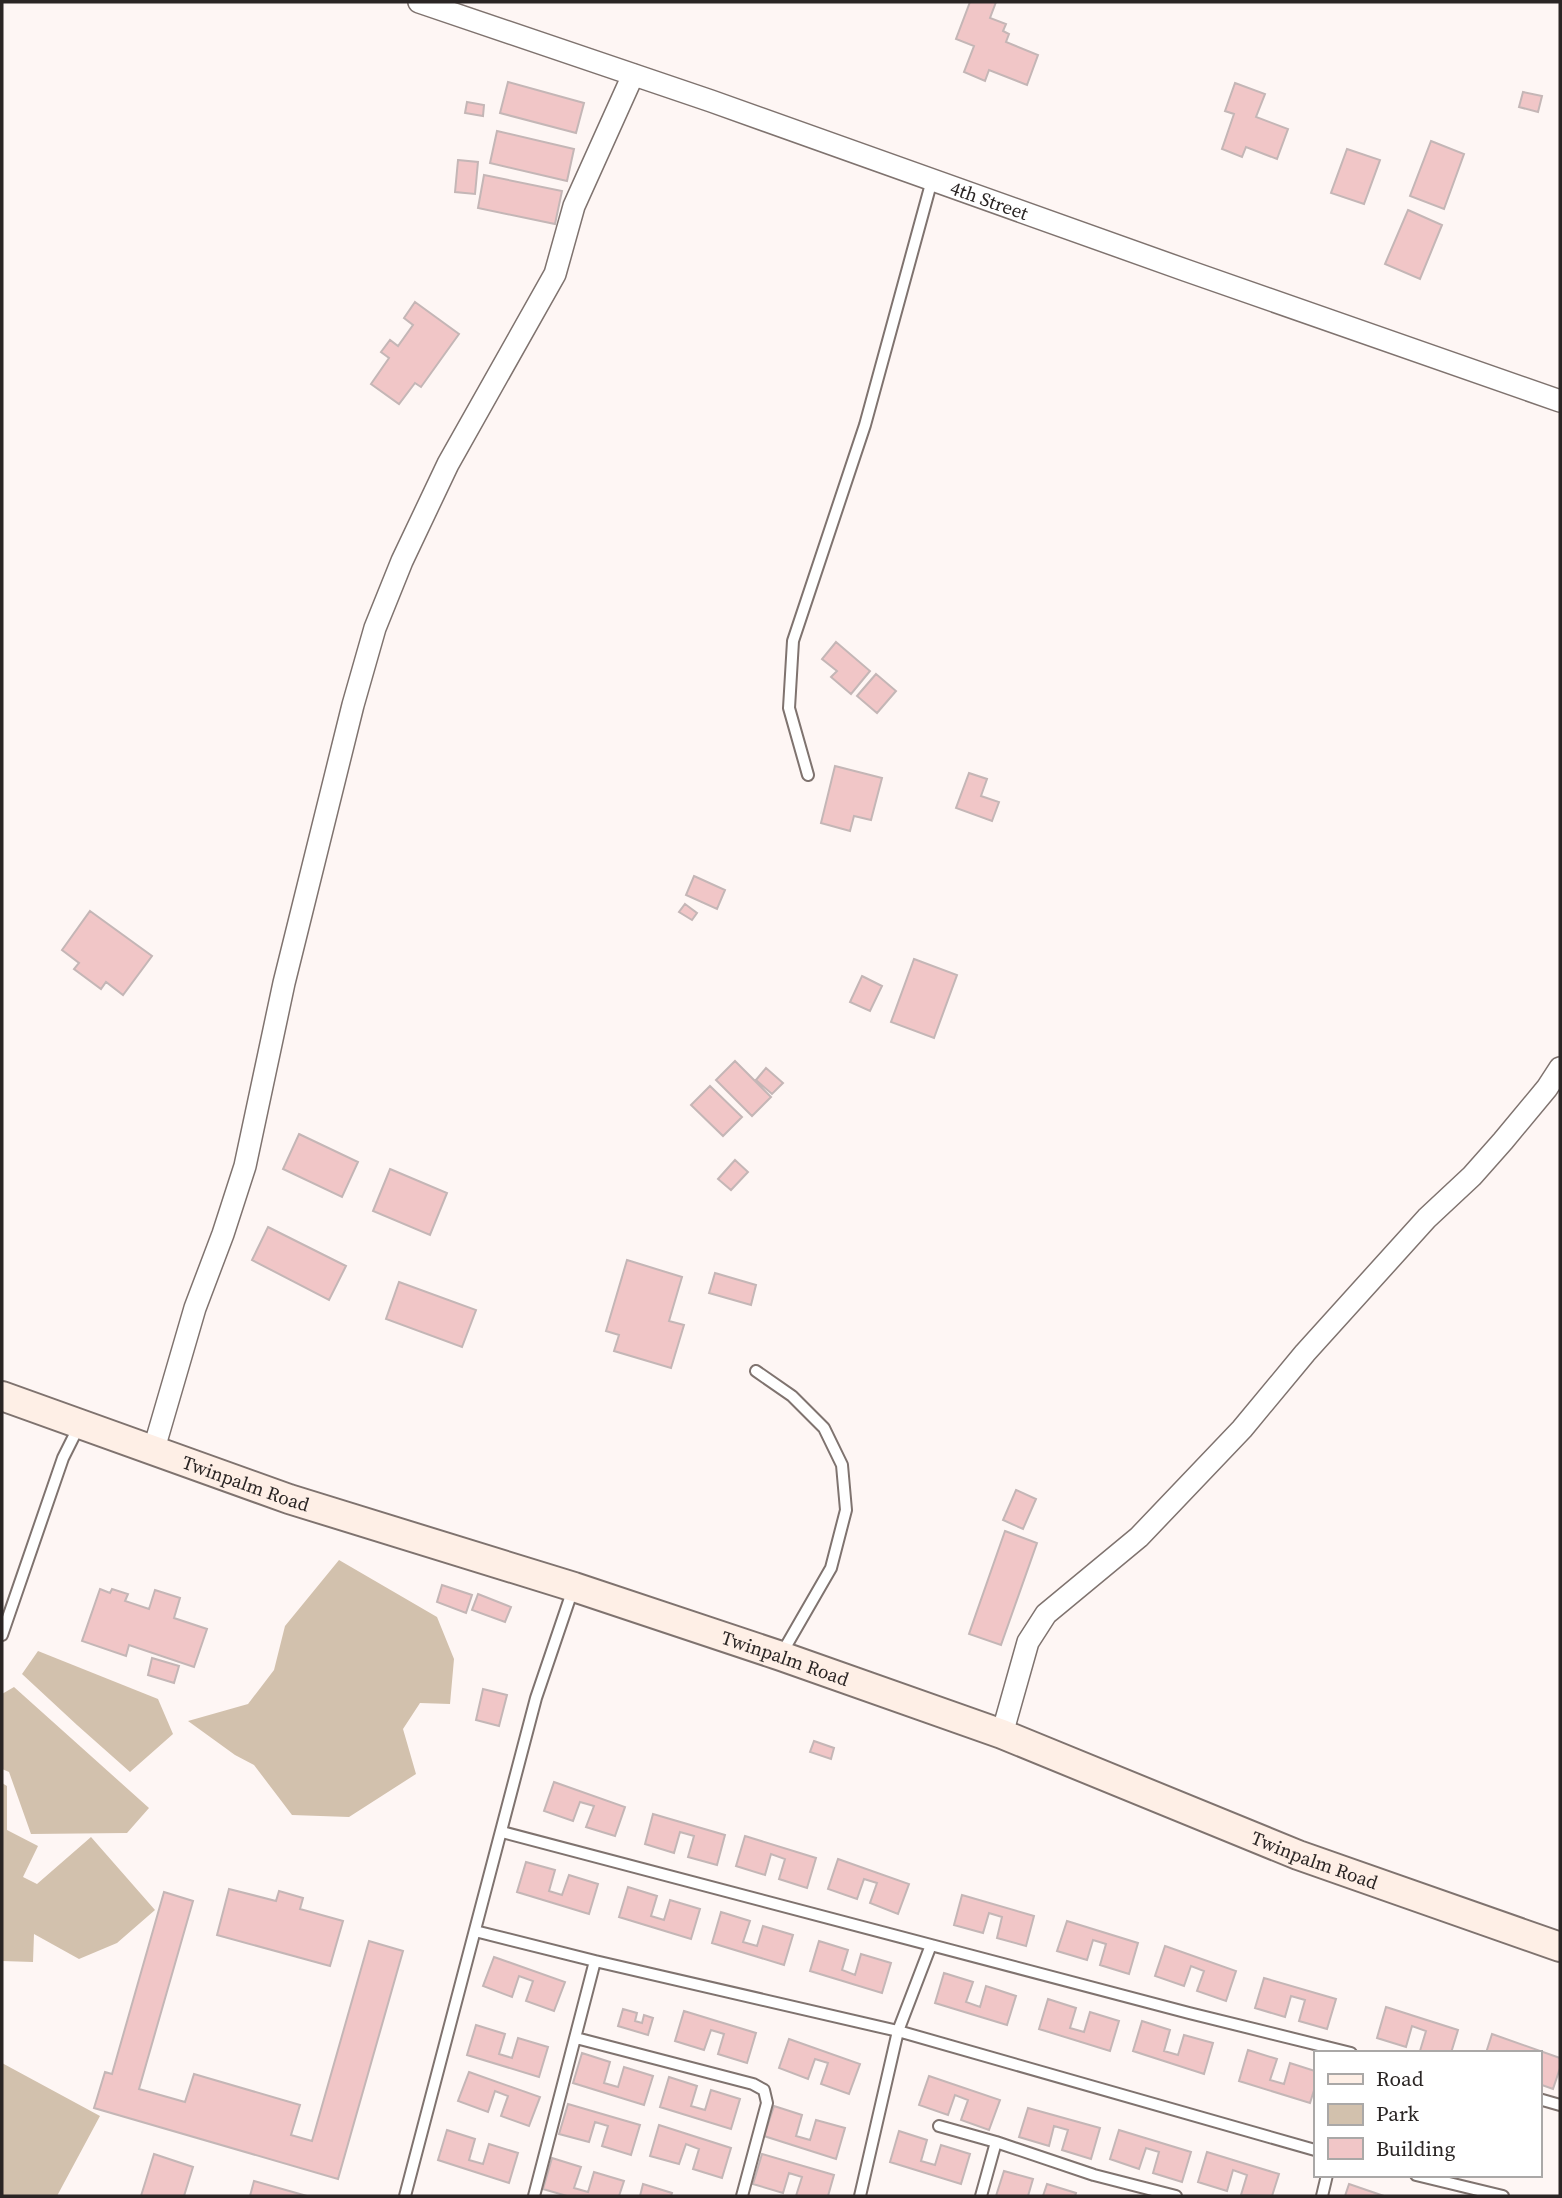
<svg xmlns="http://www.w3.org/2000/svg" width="1562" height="2198" font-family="'Source Serif 4',serif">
  <rect width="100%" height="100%" fill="#fef6f4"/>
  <path fill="#d2c1ad" d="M 339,1560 L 437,1617 L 454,1659 L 450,1704 L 420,1703 L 403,1729 L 416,1774 L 349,1817 L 292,1815 L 254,1765 L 235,1755 L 188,1721 L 248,1704 L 274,1670 L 285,1626 Z
    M 38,1651 L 158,1699 L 173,1734 L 130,1772 L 77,1725 L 22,1674 Z
    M 14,1687 L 149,1808 L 127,1833 L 31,1834 L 9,1772 L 2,1769 L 2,1694 Z
    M 2,1783 L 7,1786 L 7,1830 L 38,1846 L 23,1877 L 37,1884 L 91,1837 L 155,1910 L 117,1943 L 79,1959 L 34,1934 L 33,1962 L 2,1961 Z
    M 2,2063 L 100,2116 L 57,2196 L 2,2196 Z"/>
  <path fill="#f1c6c7" stroke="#c4b6b6" stroke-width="2" d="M 970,2 L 996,2 L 990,18 L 1006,24 L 1003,31 L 1009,34 L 1006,42 L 1038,55 L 1027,85 L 989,70 L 985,81 L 964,72 L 974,46 L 956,39 Z
    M 508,82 L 584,103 L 576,133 L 500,113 Z
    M 1235,83 L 1265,94 L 1256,117 L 1288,129 L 1277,159 L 1246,147 L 1242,157 L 1222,149 L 1234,114 L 1225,111 Z
    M 1523,92 L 1542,96 L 1538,112 L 1519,107 Z
    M 467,102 L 484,105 L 483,116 L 465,113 Z
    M 497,131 L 574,149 L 567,181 L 490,163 Z
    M 1431,141 L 1464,154 L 1444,209 L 1410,196 Z
    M 1347,149 L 1380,160 L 1364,204 L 1331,193 Z
    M 458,160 L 478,162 L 475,194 L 455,192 Z
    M 484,175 L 562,191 L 555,224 L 478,208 Z
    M 1408,210 L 1442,225 L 1420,279 L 1385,264 Z
    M 415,302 L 459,334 L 421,387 L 415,383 L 399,404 L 371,384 L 389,358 L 381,352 L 390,340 L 398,346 L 413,325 L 404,318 Z
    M 836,642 L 870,671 L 851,694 L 831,677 L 837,671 L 822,659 Z
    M 876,674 L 896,691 L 877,713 L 857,696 Z
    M 835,766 L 882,778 L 871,820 L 854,816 L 850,831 L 821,823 Z
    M 969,773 L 987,779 L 981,796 L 999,802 L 992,821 L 956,808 Z
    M 694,876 L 725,890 L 717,909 L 686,895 Z
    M 685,904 L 697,913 L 692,920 L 679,912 Z
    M 90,911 L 152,956 L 123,995 L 106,982 L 101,989 L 74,969 L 79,963 L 62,950 Z
    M 914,959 L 957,975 L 934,1038 L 891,1022 Z
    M 862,976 L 882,986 L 870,1011 L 850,1002 Z
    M 735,1061 L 771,1097 L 752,1116 L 716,1080 Z
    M 766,1068 L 783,1083 L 772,1094 L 756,1080 Z
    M 710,1086 L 742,1117 L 723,1136 L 691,1105 Z
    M 299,1134 L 358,1162 L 342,1197 L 283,1169 Z
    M 735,1160 L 748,1172 L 731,1190 L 718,1179 Z
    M 390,1169 L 447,1193 L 430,1235 L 373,1211 Z
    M 268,1227 L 346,1266 L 329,1300 L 252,1260 Z
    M 627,1260 L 682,1277 L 669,1321 L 684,1325 L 671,1368 L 614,1351 L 619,1335 L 606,1331 Z
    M 715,1273 L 756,1285 L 751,1305 L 709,1293 Z
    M 399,1282 L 476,1310 L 462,1347 L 386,1319 Z
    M 1016,1490 L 1036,1499 L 1023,1529 L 1003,1520 Z
    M 1005,1531 L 1037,1543 L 1001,1645 L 969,1634 Z
    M 442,1585 L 472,1595 L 466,1613 L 437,1602 Z
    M 100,1589 L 110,1593 L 112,1589 L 128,1594 L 125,1601 L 149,1609 L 155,1590 L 180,1598 L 174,1618 L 207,1629 L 194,1667 L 129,1645 L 126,1656 L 82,1641 Z
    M 478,1594 L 511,1607 L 505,1622 L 472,1610 Z
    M 152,1658 L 179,1666 L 174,1683 L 148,1675 Z
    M 483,1689 L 507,1695 L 499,1726 L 476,1720 Z
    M 814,1741 L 834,1748 L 831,1759 L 810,1752 Z
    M 554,1782 L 625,1807 L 615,1836 L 586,1827 L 594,1806 L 580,1802 L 573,1821 L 544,1811 Z
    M 653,1814 L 725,1835 L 717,1865 L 688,1857 L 694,1836 L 680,1832 L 674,1853 L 645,1844 Z
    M 745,1836 L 816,1858 L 807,1888 L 779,1879 L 785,1859 L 771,1854 L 765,1875 L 736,1866 Z
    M 838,1859 L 909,1884 L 898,1914 L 870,1903 L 877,1883 L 864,1879 L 857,1899 L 828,1889 Z
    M 526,1862 L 555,1870 L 549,1891 L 562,1895 L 569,1875 L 598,1884 L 589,1914 L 517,1892 Z
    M 628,1887 L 657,1896 L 651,1916 L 664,1920 L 670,1900 L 700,1909 L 691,1939 L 619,1917 Z
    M 229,1889 L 276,1901 L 279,1891 L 303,1898 L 300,1909 L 343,1921 L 330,1966 L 217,1935 Z
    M 164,1892 L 193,1901 L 139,2089 L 185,2102 L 194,2074 L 300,2105 L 291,2135 L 312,2141 L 369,1941 L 403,1951 L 338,2179 L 94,2108 L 105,2072 L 112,2074 Z
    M 962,1895 L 1034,1916 L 1026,1946 L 997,1938 L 1002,1917 L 989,1913 L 983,1933 L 954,1925 Z
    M 721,1912 L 750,1921 L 743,1942 L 757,1946 L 763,1926 L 793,1935 L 784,1965 L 712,1943 Z
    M 1067,1921 L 1138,1943 L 1129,1974 L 1100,1965 L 1106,1944 L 1093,1940 L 1087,1960 L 1057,1951 Z
    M 819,1941 L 848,1950 L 842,1970 L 855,1975 L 861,1954 L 891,1963 L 882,1993 L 810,1971 Z
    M 1165,1946 L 1236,1971 L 1226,2001 L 1197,1991 L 1204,1971 L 1191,1966 L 1184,1986 L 1155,1976 Z
    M 494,1957 L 565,1982 L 554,2011 L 526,2001 L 533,1981 L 519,1976 L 512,1997 L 483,1986 Z
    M 944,1973 L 973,1982 L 966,2002 L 980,2007 L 986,1986 L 1016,1996 L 1007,2025 L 935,2003 Z
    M 1264,1978 L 1336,1999 L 1327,2029 L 1299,2021 L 1305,2000 L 1291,1996 L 1285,2017 L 1255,2008 Z
    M 1048,1999 L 1076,2008 L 1070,2028 L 1084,2032 L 1090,2012 L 1119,2021 L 1110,2051 L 1039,2029 Z
    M 1386,2007 L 1458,2030 L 1451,2053 L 1420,2051 L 1426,2031 L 1412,2026 L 1406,2047 L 1377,2038 Z
    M 623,2009 L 637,2013 L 635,2021 L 642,2023 L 644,2015 L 653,2018 L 648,2035 L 618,2026 Z
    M 684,2011 L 756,2033 L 747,2063 L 718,2054 L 724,2034 L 711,2030 L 704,2050 L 675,2041 Z
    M 1142,2021 L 1170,2030 L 1164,2051 L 1178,2055 L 1184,2035 L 1213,2043 L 1204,2074 L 1133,2051 Z
    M 476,2025 L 505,2034 L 499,2054 L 512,2058 L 518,2038 L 548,2047 L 539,2077 L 467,2055 Z
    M 1492,2034 L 1560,2058 L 1560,2068 L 1553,2089 L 1539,2084 L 1539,2053 L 1486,2053 Z
    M 789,2039 L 860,2064 L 849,2094 L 821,2084 L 828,2063 L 815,2059 L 808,2079 L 779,2068 Z
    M 1248,2050 L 1277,2059 L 1270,2080 L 1284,2084 L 1290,2063 L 1315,2071 L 1315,2087 L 1310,2103 L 1239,2081 Z
    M 582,2053 L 610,2062 L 604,2083 L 618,2087 L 624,2067 L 653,2076 L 644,2105 L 573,2083 Z
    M 469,2072 L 540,2097 L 529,2126 L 501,2116 L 508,2096 L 495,2091 L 488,2112 L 458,2101 Z
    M 929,2076 L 1000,2100 L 989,2130 L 961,2120 L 968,2100 L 955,2095 L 948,2115 L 919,2105 Z
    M 669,2077 L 697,2086 L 691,2106 L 705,2110 L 711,2090 L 740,2099 L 731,2129 L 660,2107 Z
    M 568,2104 L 640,2125 L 631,2155 L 602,2146 L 608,2126 L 595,2122 L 589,2142 L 559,2134 Z
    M 774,2106 L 802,2115 L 796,2136 L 810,2140 L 816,2120 L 845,2128 L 836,2159 L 764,2136 Z
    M 1028,2108 L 1100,2128 L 1091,2159 L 1062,2150 L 1068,2130 L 1054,2126 L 1049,2146 L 1019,2137 Z
    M 659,2125 L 731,2148 L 722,2178 L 693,2169 L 699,2149 L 686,2144 L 679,2164 L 650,2156 Z
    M 447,2130 L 475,2139 L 469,2160 L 483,2164 L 489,2144 L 518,2153 L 509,2183 L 438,2160 Z
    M 1119,2130 L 1191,2152 L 1182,2182 L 1153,2173 L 1159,2152 L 1146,2148 L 1139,2169 L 1110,2159 Z
    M 899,2131 L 927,2140 L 921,2161 L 935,2165 L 941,2145 L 970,2154 L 961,2184 L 890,2162 Z
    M 1207,2152 L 1279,2174 L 1272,2196 L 1241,2195 L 1247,2175 L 1233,2170 L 1227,2191 L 1198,2182 Z
    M 154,2154 L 193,2167 L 184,2196 L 141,2196 Z
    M 762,2154 L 834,2175 L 828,2196 L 796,2196 L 802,2177 L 789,2173 L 783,2193 L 753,2184 Z
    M 552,2158 L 581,2167 L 574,2188 L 588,2192 L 594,2172 L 624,2181 L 619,2196 L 567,2196 L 543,2189 Z
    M 1004,2171 L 1033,2179 L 1028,2196 L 996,2196 Z
    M 254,2181 L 307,2196 L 250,2196 Z
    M 643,2184 L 672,2193 L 671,2196 L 640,2196 Z
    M 1047,2184 L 1076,2193 L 1075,2196 L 1043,2196 Z
    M 1349,2184 L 1384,2196 L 1345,2196 Z"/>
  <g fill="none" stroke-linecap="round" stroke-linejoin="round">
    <defs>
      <path id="service" d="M 808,775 L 789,708 L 793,641 L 865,425 L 932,180
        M 756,1371 L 792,1396 L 824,1428 L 842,1465 L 846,1510 L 831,1568 L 782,1653
        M 2,1635 L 63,1458 L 80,1424
        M 502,1832 L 1189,2013 L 1351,2053
        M 475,1931 L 595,1961 L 898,2031 L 1315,2150
        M 576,2038 L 753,2084 L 764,2090 L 767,2103 L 742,2196
        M 1539,2099 L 1560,2105
        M 939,2126 L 996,2142 L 1094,2175 L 1176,2196
        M 1416,2175 L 1503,2196
        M 405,2196 L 536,1698 L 573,1589
        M 534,2196 L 595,1961
        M 860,2196 L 898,2031 L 931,1945
        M 981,2196 L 996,2142
        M 1322,2196 L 1327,2175"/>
      <g id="minor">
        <path id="s1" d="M 419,2 L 711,101 L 1185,270 L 1560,401"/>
        <path d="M 153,1452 L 195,1308 L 223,1234 L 245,1166 L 284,983 L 353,705 L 375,628 L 402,561 L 448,464 L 555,274 L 574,206 L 633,75"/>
        <path d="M 1002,1734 L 1028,1642 L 1046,1614 L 1139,1537 L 1242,1429 L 1305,1353 L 1427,1218 L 1472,1176 L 1503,1141 L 1547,1088 L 1560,1068"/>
      </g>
      <g id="secondary">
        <path id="s2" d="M 2,1396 L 289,1499 L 574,1587 L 781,1656 L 1002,1734 L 1298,1855 L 1560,1947"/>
      </g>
    </defs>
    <use href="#service" stroke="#7f736f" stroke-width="14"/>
    <use href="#minor" stroke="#7f736f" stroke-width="24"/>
    <use href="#secondary" stroke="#7f736f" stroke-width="32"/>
    <use href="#service" stroke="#fff" stroke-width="10"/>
    <use href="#minor" stroke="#fff" stroke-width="21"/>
    <use href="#secondary" stroke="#feefe6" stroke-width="28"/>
  </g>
  <g text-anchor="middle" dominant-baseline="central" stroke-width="7" stroke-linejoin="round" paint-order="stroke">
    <g font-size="19" fill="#2a2524" stroke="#fff">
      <text stroke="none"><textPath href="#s1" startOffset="604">4th Street</textPath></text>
      <text stroke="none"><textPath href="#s2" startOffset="259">Twinpalm Road</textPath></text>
      <text stroke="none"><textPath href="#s2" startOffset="826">Twinpalm Road</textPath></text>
      <text stroke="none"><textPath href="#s2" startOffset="1393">Twinpalm Road</textPath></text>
    </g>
  </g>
  <rect width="1562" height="2198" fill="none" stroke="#2a2524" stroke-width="7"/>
  <rect x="1314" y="2051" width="228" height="126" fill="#ffffff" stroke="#aaa8a7" stroke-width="2"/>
  <rect x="1328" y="2074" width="35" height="10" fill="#feefe6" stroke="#aaa8a7" stroke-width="2"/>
  <text x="1376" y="2086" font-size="21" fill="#2a2524">Road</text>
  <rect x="1328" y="2104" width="35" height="21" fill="#d2c1ad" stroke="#aaa8a7" stroke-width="2"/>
  <text x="1376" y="2121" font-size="21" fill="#2a2524">Park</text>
  <rect x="1328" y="2138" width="35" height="21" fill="#f1c6c7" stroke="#aaa8a7" stroke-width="2"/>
  <text x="1376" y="2156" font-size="21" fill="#2a2524">Building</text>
</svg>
